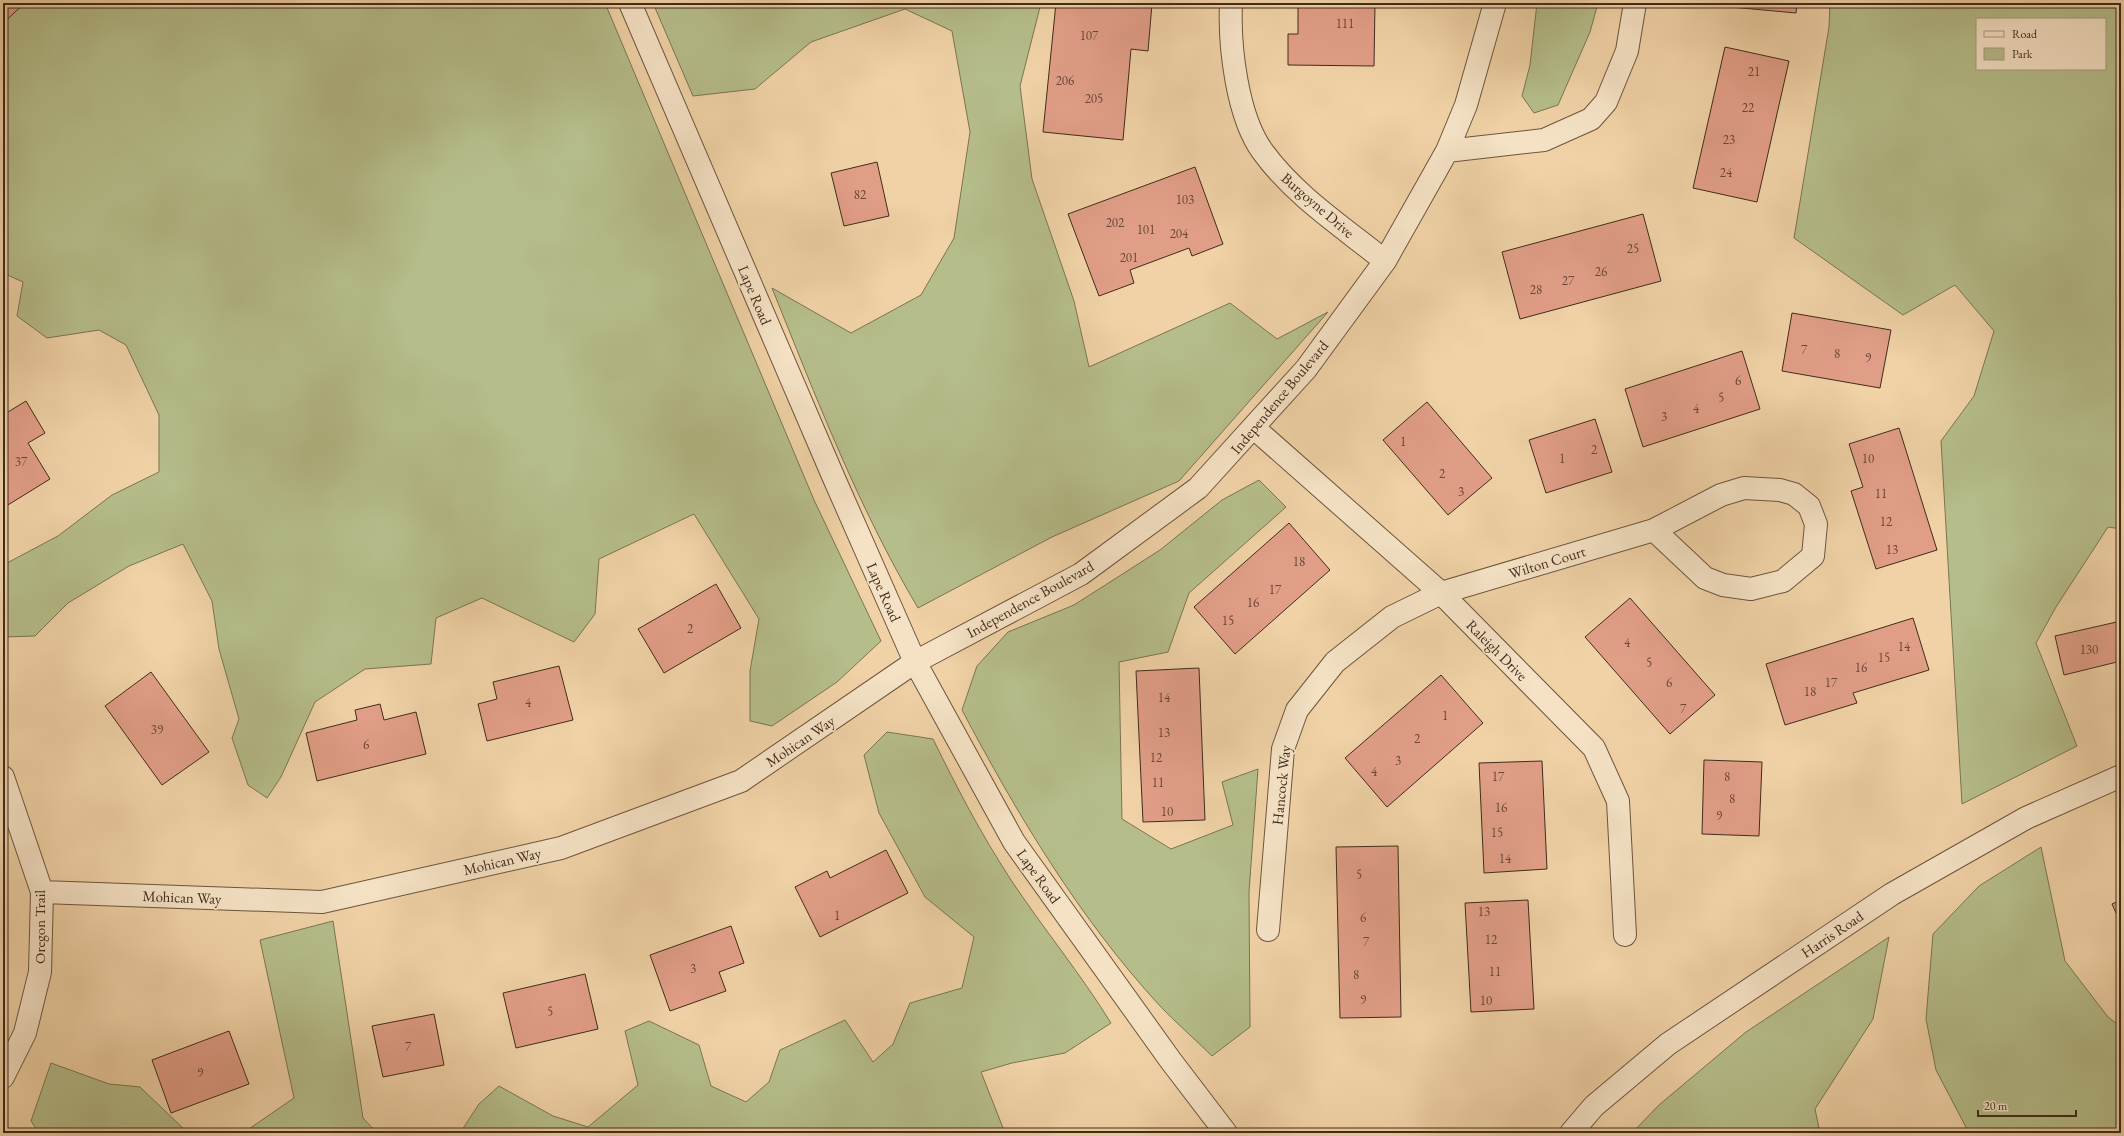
<svg xmlns="http://www.w3.org/2000/svg" width="2124" height="1136" font-family="'EB Garamond',serif">
  <rect width="100%" height="100%" fill="#f0d2a6"/>
  <filter id="stains"><feTurbulence type="fractalNoise" baseFrequency=".005" numOctaves="4"/><feColorMatrix values="0 0 0 0 .2 0 0 0 0 .09 0 0 0 0 .02 0 0 0 .5 -.17"/></filter>
  <radialGradient id="worn" r=".72"><stop offset=".6" stop-color="#630" stop-opacity="0"/><stop offset="1" stop-color="#630" stop-opacity=".3"/></radialGradient>
  <path fill="#b5bd8a" stroke="#7b7453" fill-rule="evenodd" d="M 3,3 L 605,3 L 814,500 L 881,641 L 837,682 L 772,726 L 750,721 L 750,671 L 759,619 L 694,514 L 599,559 L 595,614 L 574,642 L 482,598 L 436,618 L 431,664 L 365,669 L 315,702 L 281,777 L 267,798 L 248,785 L 232,738 L 239,719 L 219,649 L 212,601 L 183,544 L 129,566 L 68,603 L 35,636 L 3,637 L 3,586 L 7,563 L 58,536 L 112,495 L 159,472 L 159,415 L 126,345 L 99,330 L 47,338 L 17,316 L 23,282 L 3,273 Z
    M 653,3 L 1041,3 L 1020,86 L 1032,179 L 1074,301 L 1089,367 L 1230,303 L 1277,339 L 1328,312 L 1179,481 L 1052,537 L 918,608 C 858,507 816,397 772,288 L 851,333 L 921,295 L 954,238 L 970,132 L 952,31 L 905,9 L 811,42 L 755,89 L 693,96 Z
    M 1537,3 L 1598,3 L 1590,32 L 1558,105 L 1534,113 L 1522,96 L 1530,65 Z
    M 1830,3 L 2121,3 L 2121,529 L 2108,527 L 2056,607 L 2036,643 L 2077,746 L 1962,804 L 1941,441 L 1974,396 L 1994,331 L 1955,285 L 1903,315 L 1794,238 L 1829,27 ZM 1977,19 L 2105,19 L 2105,69 L 1977,69 Z
    M 1259,480 L 1286,507 L 1189,593 L 1168,652 L 1119,662 L 1122,819 L 1171,849 L 1233,825 L 1222,782 L 1258,769 L 1249,892 L 1250,1027 L 1212,1056 C 1195,1039 1176,1023 1160,1006 C 1079,918 1017,814 962,710 L 977,666 L 1008,632 L 1074,605 L 1160,550 L 1222,500 Z
    M 887,732 L 933,739 C 957,788 981,834 1011,880 C 1043,928 1080,973 1111,1023 L 1065,1053 L 1012,1063 L 981,1072 L 1005,1133 L 460,1133 L 479,1104 L 499,1086 L 553,1116 L 588,1127 L 638,1085 L 625,1031 L 649,1021 L 699,1045 L 711,1086 L 746,1102 L 769,1082 L 780,1050 L 845,1020 L 873,1062 L 893,1044 L 910,1003 L 962,988 L 974,937 L 925,897 L 879,813 L 864,755 Z
    M 2041,847 L 2065,961 L 2108,1017 L 2121,1027 L 2121,1133 L 1969,1133 L 1936,1070 L 1926,1019 L 1933,934 L 1979,886 Z
    M 333,921 L 363,1118 L 377,1133 L 243,1133 L 294,1098 L 260,940 Z
    M 1889,937 L 1873,1019 L 1815,1109 L 1820,1133 L 1632,1133 L 1659,1105 L 1746,1032 Z
    M 51,1063 L 109,1084 L 140,1087 L 188,1133 L 39,1133 L 31,1121 Z"/>
  <path fill="#e19e87" stroke="#412b1c" d="M 3,3 L 25,3 L 3,23 Z
    M 1056,3 L 1152,4 L 1148,51 L 1131,49 L 1123,140 L 1043,132 Z
    M 1298,3 L 1375,3 L 1374,66 L 1288,65 L 1288,34 L 1298,34 Z
    M 1720,3 L 1797,3 L 1796,13 L 1720,6 Z
    M 1725,47 L 1789,61 L 1757,202 L 1693,188 Z
    M 877,162 L 889,216 L 844,226 L 831,173 Z
    M 1195,167 L 1223,244 L 1192,256 L 1189,248 L 1130,270 L 1134,283 L 1099,296 L 1068,214 Z
    M 1643,214 L 1661,281 L 1520,319 L 1502,252 Z
    M 1792,313 L 1891,330 L 1880,388 L 1782,371 Z
    M 1742,351 L 1760,409 L 1643,447 L 1625,389 Z
    M 26,401 L 45,433 L 28,443 L 50,479 L 3,508 L 3,415 Z
    M 1427,402 L 1492,478 L 1448,515 L 1383,440 Z
    M 1595,419 L 1612,472 L 1546,493 L 1529,440 Z
    M 1899,428 L 1937,550 L 1876,569 L 1851,491 L 1863,487 L 1849,444 Z
    M 1289,523 L 1330,570 L 1235,654 L 1194,607 Z
    M 716,584 L 741,628 L 664,673 L 638,629 Z
    M 1630,598 L 1715,695 L 1670,734 L 1585,637 Z
    M 1913,618 L 1929,670 L 1853,693 L 1857,703 L 1785,725 L 1766,664 Z
    M 2121,621 L 2121,661 L 2064,675 L 2055,636 Z
    M 559,666 L 573,720 L 487,741 L 478,704 L 497,699 L 493,682 Z
    M 1199,668 L 1205,820 L 1143,822 L 1136,671 Z
    M 151,672 L 209,752 L 162,785 L 105,706 Z
    M 1441,675 L 1483,723 L 1387,807 L 1345,758 Z
    M 380,704 L 384,720 L 416,712 L 426,754 L 317,781 L 306,733 L 357,720 L 355,710 Z
    M 1704,760 L 1762,762 L 1759,836 L 1702,834 Z
    M 1542,761 L 1547,869 L 1484,873 L 1479,763 Z
    M 1398,846 L 1401,1017 L 1340,1018 L 1336,847 Z
    M 886,850 L 908,893 L 820,937 L 795,887 L 827,871 L 830,878 Z
    M 1528,900 L 1534,1009 L 1471,1012 L 1465,903 Z
    M 2121,900 L 2121,924 L 2112,904 Z
    M 731,926 L 744,963 L 719,972 L 726,991 L 670,1011 L 650,955 Z
    M 585,974 L 598,1029 L 516,1048 L 503,993 Z
    M 434,1014 L 444,1065 L 383,1077 L 372,1026 Z
    M 229,1031 L 249,1084 L 171,1113 L 152,1060 Z"/>
  <g fill="none" stroke-linecap="round" stroke-linejoin="round">
    <defs>
      <path id="minor" d="M 630,3 L 833,476 L 915,662 L 1014,842 L 1171,1061 L 1226,1133
        M 1231,3 C 1229,46 1237,117 1263,152 C 1295,196 1343,227 1385,261
        M 1447,151 L 1544,140 L 1591,119 L 1606,102 L 1627,51 L 1635,3
        M 1254,428 L 1441,593 L 1594,748 L 1618,801 L 1625,935
        M 1744,488 L 1780,490 L 1794,494 L 1809,506 L 1816,524 L 1813,556 L 1783,581 L 1751,589 L 1723,585 L 1705,578 L 1654,530 L 1721,495 Z
        M 3,777 L 42,892 L 40,972 L 25,1033 L 3,1077
        M 42,892 L 322,902 L 561,848 L 741,781 L 915,662 L 1081,574 L 1198,488 L 1306,369 L 1385,261 L 1447,151 L 1466,105 L 1495,3
        M 1268,930 L 1283,749 L 1297,710 L 1335,662 L 1392,617 L 1441,593 L 1654,530"/>
      <path id="tertiary" d="M 1571,1133 L 1594,1106 L 1668,1044 L 1892,894 L 2026,818 L 2121,776"/>
    </defs>
    <use href="#minor" stroke="#6d553e" stroke-width="24"/>
    <use href="#tertiary" stroke="#6d553e" stroke-width="24"/>
    <use href="#minor" stroke="#f5e2c5" stroke-width="22"/>
    <use href="#tertiary" stroke="#f5e2c5" stroke-width="22"/>
  </g>
  <g text-anchor="middle" dominant-baseline="central" stroke-width="3.5" stroke-linejoin="round" paint-order="stroke">
    <g font-size="13" fill="#694837">
      <text x="1345" y="23">111</text>
      <text x="1089" y="35">107</text>
      <text x="1754" y="71">21</text>
      <text x="1065" y="80">206</text>
      <text x="1094" y="98">205</text>
      <text x="1748" y="107">22</text>
      <text x="1729" y="139">23</text>
      <text x="1726" y="172">24</text>
      <text x="860" y="194">82</text>
      <text x="1185" y="199">103</text>
      <text x="1115" y="222">202</text>
      <text x="1146" y="229">101</text>
      <text x="1179" y="233">204</text>
      <text x="1633" y="248">25</text>
      <text x="1129" y="257">201</text>
      <text x="1601" y="271">26</text>
      <text x="1568" y="280">27</text>
      <text x="1536" y="289">28</text>
      <text x="1804" y="349">7</text>
      <text x="1837" y="353">8</text>
      <text x="1868" y="357">9</text>
      <text x="1738" y="380">6</text>
      <text x="1721" y="397">5</text>
      <text x="1696" y="408">4</text>
      <text x="1664" y="416">3</text>
      <text x="1403" y="441">1</text>
      <text x="1594" y="449">2</text>
      <text x="1562" y="458">1</text>
      <text x="1868" y="458">10</text>
      <text x="21" y="461">37</text>
      <text x="1442" y="473">2</text>
      <text x="1461" y="491">3</text>
      <text x="1881" y="493">11</text>
      <text x="1886" y="521">12</text>
      <text x="1892" y="549">13</text>
      <text x="1299" y="561">18</text>
      <text x="1275" y="589">17</text>
      <text x="1253" y="602">16</text>
      <text x="1228" y="620">15</text>
      <text x="690" y="628">2</text>
      <text x="1627" y="642">4</text>
      <text x="1904" y="646">14</text>
      <text x="2089" y="649">130</text>
      <text x="1884" y="657">15</text>
      <text x="1649" y="662">5</text>
      <text x="1861" y="667">16</text>
      <text x="1669" y="682">6</text>
      <text x="1831" y="682">17</text>
      <text x="1810" y="691">18</text>
      <text x="1164" y="697">14</text>
      <text x="528" y="702">4</text>
      <text x="1683" y="708">7</text>
      <text x="1445" y="715">1</text>
      <text x="157" y="729">39</text>
      <text x="1164" y="732">13</text>
      <text x="1417" y="738">2</text>
      <text x="366" y="744">6</text>
      <text x="1156" y="757">12</text>
      <text x="1398" y="760">3</text>
      <text x="1374" y="771">4</text>
      <text x="1498" y="776">17</text>
      <text x="1727" y="776">8</text>
      <text x="1158" y="782">11</text>
      <text x="1732" y="798">8</text>
      <text x="1501" y="807">16</text>
      <text x="1167" y="811">10</text>
      <text x="1719" y="815">9</text>
      <text x="1497" y="832">15</text>
      <text x="1505" y="858">14</text>
      <text x="1359" y="874">5</text>
      <text x="1484" y="911">13</text>
      <text x="837" y="915">1</text>
      <text x="1363" y="917">6</text>
      <text x="1491" y="939">12</text>
      <text x="1366" y="941">7</text>
      <text x="693" y="968">3</text>
      <text x="1495" y="971">11</text>
      <text x="1356" y="974">8</text>
      <text x="1363" y="999">9</text>
      <text x="1486" y="1000">10</text>
      <text x="550" y="1011">5</text>
      <text x="408" y="1046">7</text>
      <text x="200" y="1072">9</text>
    </g>
    <g font-size="15" fill="#412b1c" stroke="#f5e2c5">
      <text transform="translate(1318 205) rotate(41)">Burgoyne Drive</text>
      <text transform="translate(755 295) rotate(67)">Lape Road</text>
      <text transform="translate(1279 397) rotate(-50)">Independence Boulevard</text>
      <text transform="translate(1547 562) rotate(-17)">Wilton Court</text>
      <text transform="translate(884 592) rotate(66)">Lape Road</text>
      <text transform="translate(1030 599) rotate(-29)">Independence Boulevard</text>
      <text transform="translate(1497 650) rotate(45)">Raleigh Drive</text>
      <text transform="translate(800 741) rotate(-34)">Mohican Way</text>
      <text transform="translate(1281 785) rotate(-84)">Hancock Way</text>
      <text transform="translate(502 861) rotate(-13)">Mohican Way</text>
      <text transform="translate(1039 876) rotate(54)">Lape Road</text>
      <text transform="translate(182 897) rotate(2)">Mohican Way</text>
      <text transform="translate(39 927) rotate(-90)">Oregon Trail</text>
      <text transform="translate(1832 934) rotate(-34)">Harris Road</text>
    </g>
  </g>
  <rect width="2124" height="1136" fill="none" stroke="#f0d2a6" stroke-width="16"/>
  <rect x="4" y="4" width="2116" height="1128" fill="none" stroke="#412b1c" stroke-width="2"/>
  <rect x="8" y="8" width="2108" height="1120" fill="none" stroke="#412b1c"/>
  <rect x="1976" y="18" width="130" height="52" fill="#f5e2c5" stroke="#ad9981"/>
  <rect x="1984" y="31" width="20" height="6" fill="#f5e2c5" stroke="#ad9981"/>
  <text x="2012" y="38" font-size="12" fill="#412b1c">Road</text>
  <rect x="1984" y="48" width="20" height="12" fill="#b5bd8a" stroke="#ad9981"/>
  <text x="2012" y="58" font-size="12" fill="#412b1c">Park</text>
  <path d="M1978 1110v6h98v-6" fill="none" stroke="#412b1c" stroke-width="2"/>
  <text x="1984" y="1110" font-size="12" fill="#412b1c" stroke="#f5e2c5" stroke-width="3" paint-order="stroke">20 m</text>
  <rect width="100%" height="100%" filter="url(#stains)"/>
  <rect width="100%" height="100%" fill="url(#worn)"/>
</svg>
